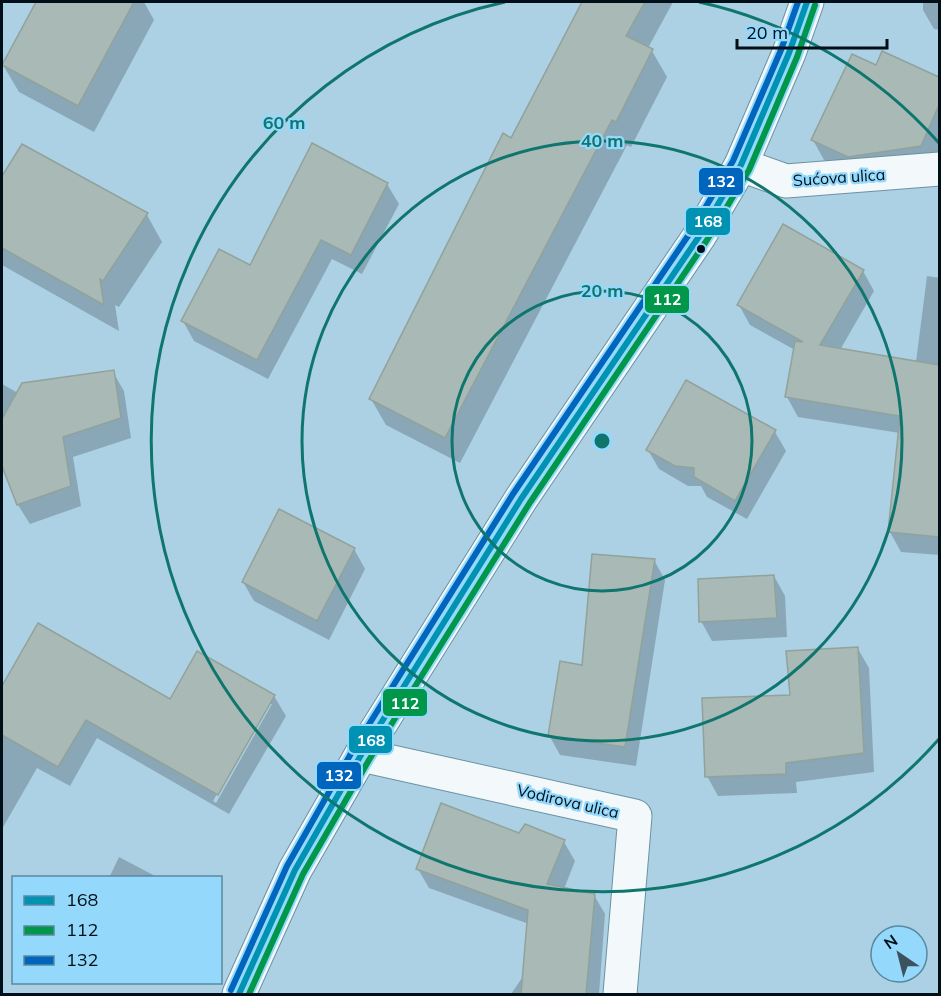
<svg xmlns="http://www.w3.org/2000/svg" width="941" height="996" font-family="Mulish,sans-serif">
  <rect width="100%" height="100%" fill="#acd1e4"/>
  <path fill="#0003" fill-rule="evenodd" d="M 38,2 L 144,2 L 154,20 L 94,132 L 19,92 L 3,65 Z
    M 583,2 L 673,2 L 648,48 L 652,51 L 667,77 L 631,147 L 627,145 L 460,463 L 386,425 L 371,399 Z
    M 923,2 L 940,2 L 940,30 L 934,29 L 923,10 Z
    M 883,53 L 940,79 L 940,149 L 932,165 L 860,176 L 824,160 L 813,140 L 876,67 Z
    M 22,146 L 147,215 L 162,242 L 119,307 L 115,305 L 119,331 L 2,265 L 2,179 Z
    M 312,146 L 387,184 L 399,204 L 362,274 L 332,259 L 268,379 L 194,341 L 183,321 L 250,267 Z
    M 863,271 L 874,291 L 840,350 L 916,362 L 927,276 L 940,278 L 940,555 L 901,552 L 890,532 L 900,433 L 798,417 L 787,397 L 795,350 L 750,325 L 739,305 Z
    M 113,372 L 124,391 L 131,438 L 73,457 L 81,506 L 30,524 L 18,505 L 2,461 L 2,384 L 18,393 Z
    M 775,432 L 786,451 L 747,519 L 707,497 L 701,486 L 688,486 L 659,469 L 648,450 Z
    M 354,549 L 365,569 L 329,640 L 254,601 L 243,582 Z
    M 654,560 L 665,580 L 636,766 L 560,755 L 549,735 L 584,666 Z
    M 774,576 L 785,596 L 787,637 L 712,641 L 701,621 Z
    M 38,625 L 170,701 L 198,653 L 274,696 L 286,716 L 229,814 L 97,738 L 70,786 L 37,768 L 2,829 L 2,689 ZM 269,704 L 272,704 L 216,803 L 213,801 Z
    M 858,649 L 869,668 L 874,772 L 796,782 L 797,793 L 718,796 L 707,776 L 791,697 Z
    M 520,834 L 564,842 L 575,861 L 564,889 L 594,895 L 605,914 L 599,994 L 511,994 L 524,975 L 529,924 L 429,888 L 418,869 Z
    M 119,857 L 159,878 L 109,878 Z"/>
  <path fill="#a8b9b6" stroke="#91a29b" stroke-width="1.5" d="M 36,2 L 134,2 L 78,106 L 2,65 Z
    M 582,2 L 645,2 L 626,36 L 653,49 L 616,122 L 612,120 L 445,438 L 369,399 L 503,133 L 511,138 Z
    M 882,51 L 939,77 L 939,105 L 921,146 L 848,157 L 811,140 L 852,54 L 876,65 Z
    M 312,143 L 388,183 L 351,255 L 321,240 L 257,360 L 181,321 L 219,249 L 250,265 Z
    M 22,144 L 148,213 L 103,281 L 100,279 L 104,305 L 2,248 L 2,176 Z
    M 783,224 L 864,270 L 820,345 L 939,365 L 939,537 L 888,532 L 900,416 L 785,397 L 795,341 L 803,342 L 737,305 Z
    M 114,370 L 121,418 L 63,437 L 71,486 L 17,505 L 2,466 L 2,419 L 22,383 Z
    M 686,380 L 776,430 L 735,501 L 694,477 L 694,468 L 675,466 L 646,450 Z
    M 279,509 L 355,548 L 317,621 L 242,582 Z
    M 592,554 L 655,559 L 625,747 L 548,736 L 560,661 L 582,665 Z
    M 774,575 L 777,618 L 699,622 L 698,579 Z
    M 38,623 L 170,699 L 197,651 L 275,695 L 218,795 L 86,720 L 58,767 L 2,735 L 2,686 Z
    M 858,647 L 864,753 L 786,763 L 786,774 L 705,777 L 702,698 L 790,695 L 786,651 Z
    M 441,803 L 519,833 L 525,824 L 565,840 L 547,884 L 595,894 L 586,994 L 521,994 L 528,910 L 416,869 Z"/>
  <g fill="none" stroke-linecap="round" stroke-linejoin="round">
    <defs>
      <path id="minor" d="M 741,165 L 786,181 L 940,169
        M 361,755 L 635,816 L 620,994"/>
      <path id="tertiary" d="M 239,994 L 295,870 L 361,755 L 521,499 L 700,235 L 741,165 L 789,53 L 807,2"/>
    </defs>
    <use href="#minor" stroke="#6b92a2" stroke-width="35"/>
    <use href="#tertiary" stroke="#6b92a2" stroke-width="35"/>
    <use href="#minor" stroke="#f3f8fb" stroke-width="33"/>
    <use href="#tertiary" stroke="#f3f8fb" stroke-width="33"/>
    <defs>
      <path id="bus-1" d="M 239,994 L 295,870 L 361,755 L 521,499 L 700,235 L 741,165 L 789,53 L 807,2"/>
      <path id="bus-2" d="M 249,994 L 303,874 L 369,760 L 529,504 L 707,240 L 749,170 L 797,57 L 815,5"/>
      <path id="bus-3" d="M 231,990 L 287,866 L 353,750 L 513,494 L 692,230 L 733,161 L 781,50 L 798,2"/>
    </defs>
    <use href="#bus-1" stroke="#94d9fc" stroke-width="10"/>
    <use href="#bus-2" stroke="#94d9fc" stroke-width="10"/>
    <use href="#bus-3" stroke="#94d9fc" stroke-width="10"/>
    <use href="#bus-1" stroke="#0092b3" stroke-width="6"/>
    <use href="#bus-2" stroke="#00974b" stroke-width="6"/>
    <use href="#bus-3" stroke="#0065bd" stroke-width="6"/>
  </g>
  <g fill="none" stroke="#0f766e" stroke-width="3">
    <circle cx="602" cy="441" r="150"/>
    <circle cx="602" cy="441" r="300"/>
    <path d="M939 739A450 450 0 1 1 505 2M699 2A450 450 0 0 1 939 143"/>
  </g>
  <circle fill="#000f18" stroke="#94d9fc" stroke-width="2" cx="701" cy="249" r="5"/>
  <g text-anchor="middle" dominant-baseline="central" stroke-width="4.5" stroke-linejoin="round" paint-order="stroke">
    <g font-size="16" fill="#000f18" stroke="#94d9fc">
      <text transform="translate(839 177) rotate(-4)">Sućova ulica</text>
      <text transform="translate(568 801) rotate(13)">Vodirova ulica</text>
    </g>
  </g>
  <circle cx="602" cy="441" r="9" fill="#0f766e" stroke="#94d9fc" stroke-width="3"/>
  <g font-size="18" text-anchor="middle" font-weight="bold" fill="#0f766e" stroke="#94d9fc" stroke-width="4.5" stroke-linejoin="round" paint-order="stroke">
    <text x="284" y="129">60 m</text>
    <text x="602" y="147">40 m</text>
    <text x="602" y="297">20 m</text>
  </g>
  <g stroke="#94d9fc" stroke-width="2">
    <rect x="698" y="167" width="46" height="29" rx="6" fill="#0065bd"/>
    <rect x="685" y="207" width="46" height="29" rx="6" fill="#0092b3"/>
    <rect x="644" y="285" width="46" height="29" rx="6" fill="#00974b"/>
    <rect x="382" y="688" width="46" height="29" rx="6" fill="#00974b"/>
    <rect x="348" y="725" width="45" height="29" rx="6" fill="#0092b3"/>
    <rect x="316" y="761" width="46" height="29" rx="6" fill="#0065bd"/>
  </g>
  <g font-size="16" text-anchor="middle" font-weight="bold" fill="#fff">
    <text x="721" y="187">132</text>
    <text x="708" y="227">168</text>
    <text x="667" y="305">112</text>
    <text x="405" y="709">112</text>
    <text x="371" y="746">168</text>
    <text x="339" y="781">132</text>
  </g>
  <rect width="941" height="996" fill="none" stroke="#000f18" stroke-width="6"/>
  <rect x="12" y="876" width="210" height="108" fill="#94d9fc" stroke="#5988a1" stroke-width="1.5"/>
  <rect x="24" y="896" width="30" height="9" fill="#0092b3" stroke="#5988a1" stroke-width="1.5"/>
  <text x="66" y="906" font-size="18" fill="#000f18">168</text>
  <rect x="24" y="926" width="30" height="9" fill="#00974b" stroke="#5988a1" stroke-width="1.5"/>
  <text x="66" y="936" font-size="18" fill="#000f18">112</text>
  <rect x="24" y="956" width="30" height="9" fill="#0065bd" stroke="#5988a1" stroke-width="1.5"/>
  <text x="66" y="966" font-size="18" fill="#000f18">132</text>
  <g transform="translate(899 954) rotate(325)"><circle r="28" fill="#94d9fc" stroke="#5988a1" stroke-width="1.5"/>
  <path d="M0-4.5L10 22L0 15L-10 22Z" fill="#3c535f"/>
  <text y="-9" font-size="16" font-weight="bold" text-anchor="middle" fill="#000f18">N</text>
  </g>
  <path d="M737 39v9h150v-9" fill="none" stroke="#000f18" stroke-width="3"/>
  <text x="746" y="39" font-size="18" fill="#000f18" stroke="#94d9fc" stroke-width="4.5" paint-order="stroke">20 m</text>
</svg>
